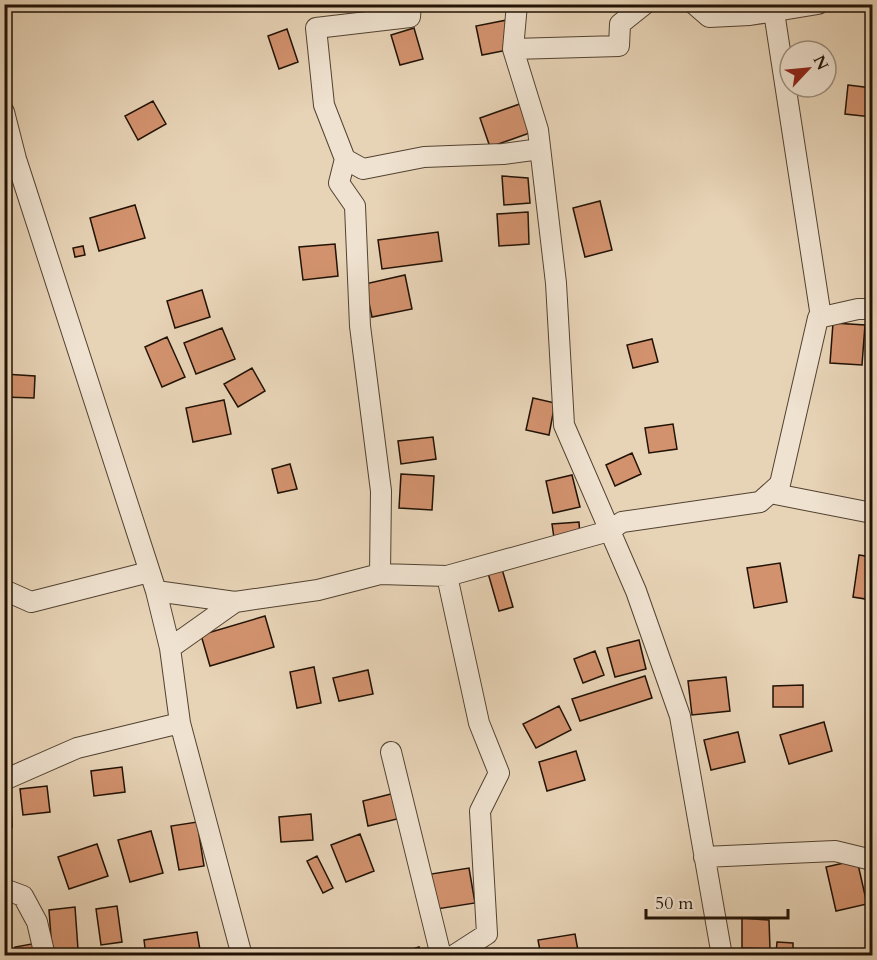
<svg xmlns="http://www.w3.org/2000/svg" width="877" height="960" font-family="Cardo,serif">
  <rect width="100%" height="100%" fill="#e7d3b6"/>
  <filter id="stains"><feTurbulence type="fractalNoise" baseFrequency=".00333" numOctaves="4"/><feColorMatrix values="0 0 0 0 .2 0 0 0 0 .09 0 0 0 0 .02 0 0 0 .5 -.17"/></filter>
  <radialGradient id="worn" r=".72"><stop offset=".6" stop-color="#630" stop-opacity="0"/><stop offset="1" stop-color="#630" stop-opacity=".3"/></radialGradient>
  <path fill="#d2926e" stroke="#211205" stroke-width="1.5" d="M 507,20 L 513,49 L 482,55 L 476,26 Z
    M 414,28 L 423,59 L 400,65 L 391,35 Z
    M 287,29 L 298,62 L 279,69 L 268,36 Z
    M 827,49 L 835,74 L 826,77 L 826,51 L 821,51 Z
    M 848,85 L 872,88 L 872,117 L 845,114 Z
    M 153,101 L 166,124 L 138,140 L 125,116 Z
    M 528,101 L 538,130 L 490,147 L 480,118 Z
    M 502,176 L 528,178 L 530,203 L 504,205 Z
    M 600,201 L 612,250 L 585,257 L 573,208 Z
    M 135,205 L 145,238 L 99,251 L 90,218 Z
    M 528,212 L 529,244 L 499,246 L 497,214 Z
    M 438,232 L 442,261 L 382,269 L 378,240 Z
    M 335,244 L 338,276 L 303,280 L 299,247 Z
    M 83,246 L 85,255 L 75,257 L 73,248 Z
    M 405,275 L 412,309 L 372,317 L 365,284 Z
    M 202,290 L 210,317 L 175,328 L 167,301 Z
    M 833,323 L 865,325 L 862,365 L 830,363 Z
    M 222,328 L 235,359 L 196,374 L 184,343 Z
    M 167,337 L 185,377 L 162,387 L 145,347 Z
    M 652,339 L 658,362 L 633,368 L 627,345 Z
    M 252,368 L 265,391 L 238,407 L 224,384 Z
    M 4,374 L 35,376 L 34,398 L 4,397 Z
    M 533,398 L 555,403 L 549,435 L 526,430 Z
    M 224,400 L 231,434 L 193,442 L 186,408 Z
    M 673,424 L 677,449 L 649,453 L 645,428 Z
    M 433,437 L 436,459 L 401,464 L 398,441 Z
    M 632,453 L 641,474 L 615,486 L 606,465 Z
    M 290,464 L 297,489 L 278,493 L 272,469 Z
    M 401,474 L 434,476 L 432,510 L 399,508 Z
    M 572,475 L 580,507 L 553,513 L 546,481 Z
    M 579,522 L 580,536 L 554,538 L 552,524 Z
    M 859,555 L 872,557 L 872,600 L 853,597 Z
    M 780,563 L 787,602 L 754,608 L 747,568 Z
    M 502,569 L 513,607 L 499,611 L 488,573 Z
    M 265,616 L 274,647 L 210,666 L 201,635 Z
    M 639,640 L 646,669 L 615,677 L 607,648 Z
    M 595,651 L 604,675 L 583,683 L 574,659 Z
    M 314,667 L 321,703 L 297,708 L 290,672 Z
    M 368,670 L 373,694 L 339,701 L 333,678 Z
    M 645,676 L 652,698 L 580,721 L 572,699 Z
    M 726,677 L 730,711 L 692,715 L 688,681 Z
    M 803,685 L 803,707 L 773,707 L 773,686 Z
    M 559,706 L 571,730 L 536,748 L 523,724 Z
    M 824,722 L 832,751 L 789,764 L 780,735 Z
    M 738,732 L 745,762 L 711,770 L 704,740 Z
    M 576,751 L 585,780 L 547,791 L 539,762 Z
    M 122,767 L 125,792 L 94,796 L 91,771 Z
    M 47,786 L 50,812 L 23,815 L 20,789 Z
    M 395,793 L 401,818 L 368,826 L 363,801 Z
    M 4,801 L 11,801 L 12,827 L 4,828 Z
    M 311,814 L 313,840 L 281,842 L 279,817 Z
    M 197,822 L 204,866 L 179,870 L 171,826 Z
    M 151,831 L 163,873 L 130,882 L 118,840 Z
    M 360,834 L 374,871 L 346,882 L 331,845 Z
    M 97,844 L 108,876 L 69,889 L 58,857 Z
    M 317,856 L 333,888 L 323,893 L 307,861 Z
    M 857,860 L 867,904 L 836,911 L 826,867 Z
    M 469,868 L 475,903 L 437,909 L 431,874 Z
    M 117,906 L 122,942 L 101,945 L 96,909 Z
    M 75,907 L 78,949 L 52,951 L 49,910 Z
    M 742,918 L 769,920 L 770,949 L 742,948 Z
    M 197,932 L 201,956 L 146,956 L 144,940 Z
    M 575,934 L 579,956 L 541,956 L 538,940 Z
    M 777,942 L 793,943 L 793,954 L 776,953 Z
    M 37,943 L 40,956 L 16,956 L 15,947 Z
    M 419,947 L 422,956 L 391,956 Z"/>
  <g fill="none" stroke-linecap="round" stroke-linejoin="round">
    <defs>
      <path id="minor" d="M 411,4 L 410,17 L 316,28 L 324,105 L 345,159 L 363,169 L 424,157 L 503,154 L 540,149
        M 517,4 L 513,49 L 538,130 L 556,283 L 564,425 L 636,591 L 680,716 L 722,956
        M 694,4 L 709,17 L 750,15 L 818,4
        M 774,12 L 821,317
        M 513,49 L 619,46 L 620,24 L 645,4
        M 4,112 L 16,159 L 156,591 L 170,648 L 180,723 L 242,956
        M 345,159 L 339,183 L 355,206 L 360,326 L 381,491 L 380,574
        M 770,493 L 872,513
        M 447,576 L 479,723 L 499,773 L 480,811 L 487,934 L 453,956
        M 4,590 L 31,602 L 149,572
        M 156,591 L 235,602 L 318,590 L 380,574 L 447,576 L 609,531 L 622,522 L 760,502 L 780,484 L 818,318 L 858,309 L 872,309
        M 170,648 L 235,602
        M 391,752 L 441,956
        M 4,780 L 77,748 L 180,723
        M 704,857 L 835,851 L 872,860
        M 4,889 L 23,896 L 37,922 L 45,956"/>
    </defs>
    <use href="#minor" stroke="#524231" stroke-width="22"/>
    <use href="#minor" stroke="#efe2d0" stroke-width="20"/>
  </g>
  <rect width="877" height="960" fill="none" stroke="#e7d3b6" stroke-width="24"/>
  <rect x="6" y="6" width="865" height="948" fill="none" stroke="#211205" stroke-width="3"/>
  <rect x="12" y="12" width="853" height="936" fill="none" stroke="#211205" stroke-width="1.5"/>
  <g transform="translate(808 69) rotate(64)"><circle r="28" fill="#efe2d0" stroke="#9d8f7f" stroke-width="1.5"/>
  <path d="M0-4.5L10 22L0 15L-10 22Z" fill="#8f2418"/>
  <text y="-9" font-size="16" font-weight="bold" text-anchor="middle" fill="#211205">N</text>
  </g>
  <path d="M646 909v9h142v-9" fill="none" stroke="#211205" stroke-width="3"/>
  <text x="655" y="909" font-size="18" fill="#211205" stroke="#efe2d0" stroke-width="4.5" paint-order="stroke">50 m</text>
  <rect width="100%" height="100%" filter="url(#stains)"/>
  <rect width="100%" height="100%" fill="url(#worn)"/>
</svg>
